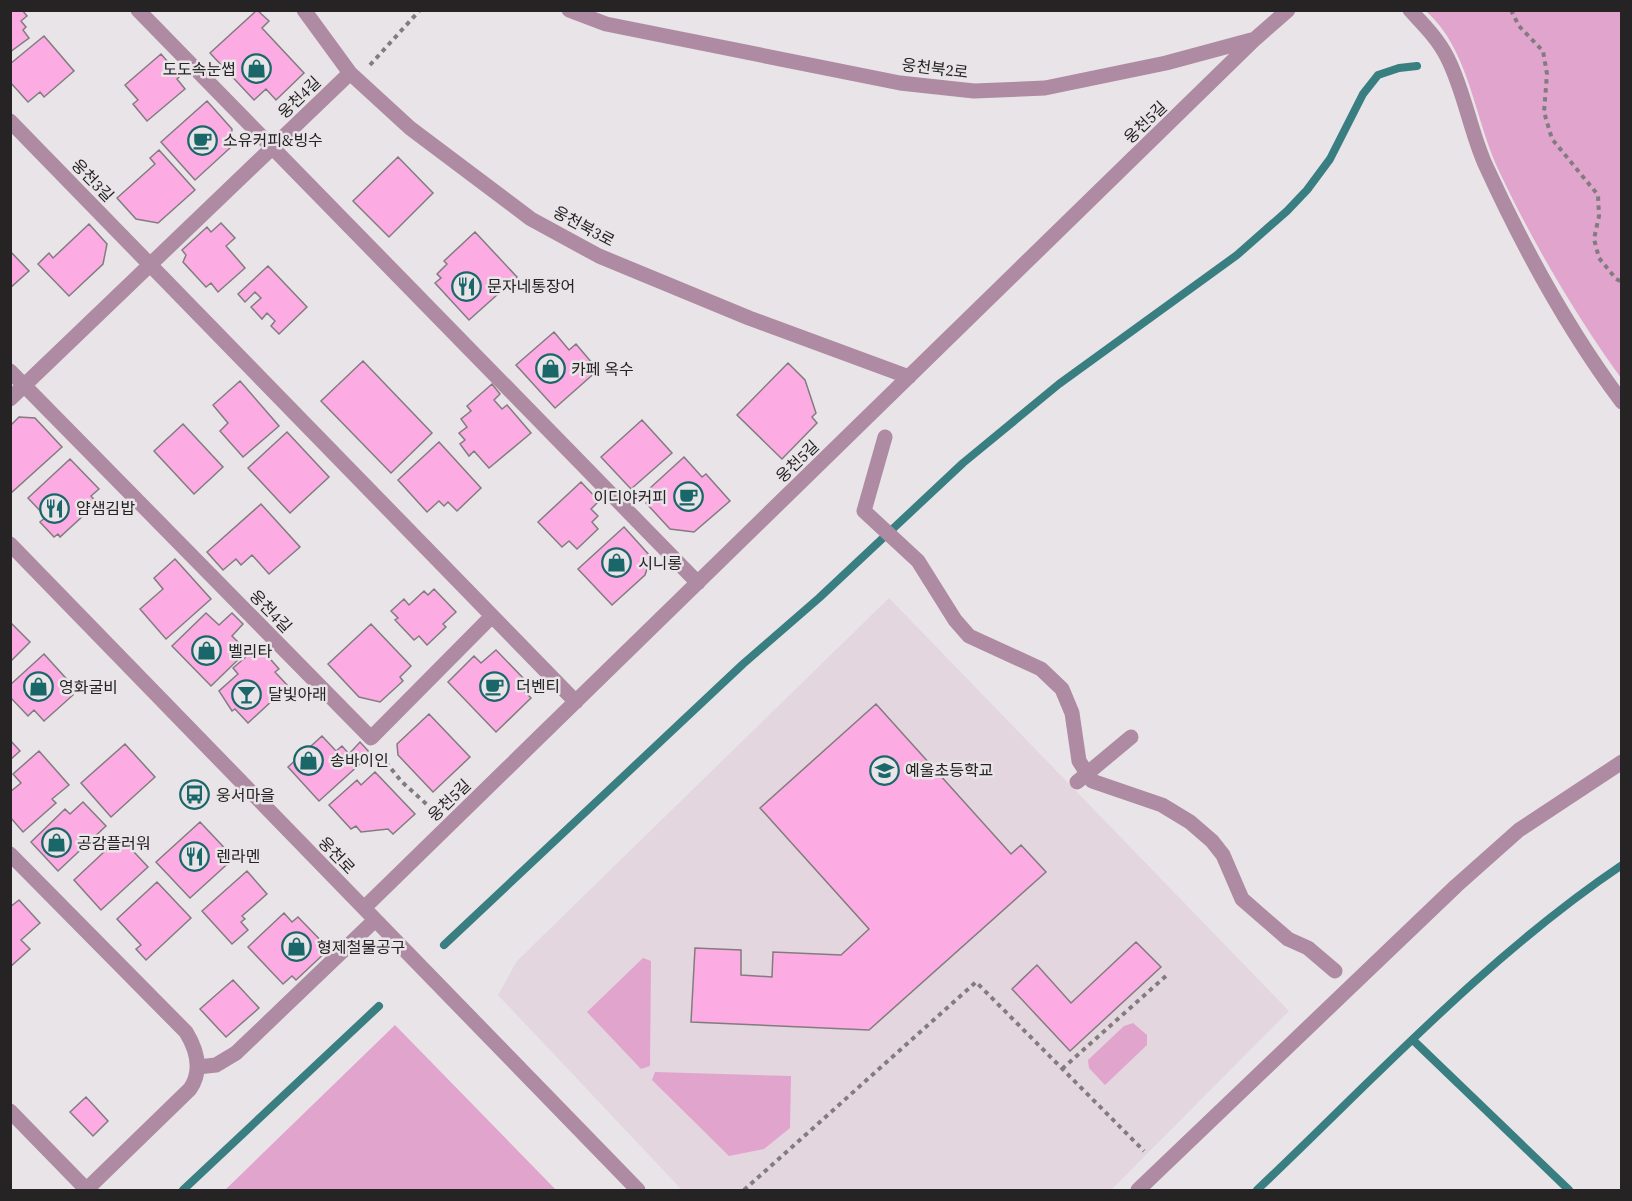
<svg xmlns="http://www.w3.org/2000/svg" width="1632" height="1201" font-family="'Source Serif 4','Noto Sans KR',serif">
  <rect width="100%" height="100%" fill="#e9e4e7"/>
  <path fill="#e3d6de" d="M 889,598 L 1289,1011 L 1111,1190 L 682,1190 L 498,995 L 517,961 Z"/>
  <path fill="#e1a4cd" d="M 1426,11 L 1621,11 L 1621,378 C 1575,314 1533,243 1499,171 C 1474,119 1470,50 1426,11 Z
    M 643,958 L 651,961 L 650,1066 L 641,1069 L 587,1012 Z
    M 1133,1023 L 1147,1035 L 1147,1045 L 1105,1085 L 1089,1068 L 1088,1060 L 1124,1026 Z
    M 395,1025 L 556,1190 L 225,1190 Z
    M 655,1072 L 791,1076 L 790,1128 L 764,1149 L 729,1156 L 652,1080 Z"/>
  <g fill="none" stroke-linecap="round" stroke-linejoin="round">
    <path stroke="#397f82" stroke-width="8" d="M 444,945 L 743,664 L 819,598 L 963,463 L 1059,384 L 1237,255 L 1287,211 L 1307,190 L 1330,159 L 1363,94 L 1378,75 L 1399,68 L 1417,66
      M 1414,1041 L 1569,1190
      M 183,1190 L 379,1006
      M 1257,1190 C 1374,1079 1487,956 1622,865"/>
  </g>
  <path fill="#fcace2" stroke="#817c7f" stroke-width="1.5" d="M 10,10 L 22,10 L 27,16 L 21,21 L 26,27 L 23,30 L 29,38 L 10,52 Z
    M 257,10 L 269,21 L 262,28 L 304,73 L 276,100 L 266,89 L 254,100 L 210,53 Z
    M 44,36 L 74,71 L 44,97 L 40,92 L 28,102 L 10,82 L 10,64 Z
    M 161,54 L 180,76 L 177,79 L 185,89 L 147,121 L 133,104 L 138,100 L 125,85 Z
    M 207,101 L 232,129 L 230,148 L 195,180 L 161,142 Z
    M 159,150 L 195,190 L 158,223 L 136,219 L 117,198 L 155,164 L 150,158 Z
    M 398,157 L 433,193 L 389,237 L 353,201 Z
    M 221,223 L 235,238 L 226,246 L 245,268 L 218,292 L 211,283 L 206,287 L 183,262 L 186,255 L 182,250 L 207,227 L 211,232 Z
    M 89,224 L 107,244 L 103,264 L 69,296 L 38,264 L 49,253 L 53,258 Z
    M 475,232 L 517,277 L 469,320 L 435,283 L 441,278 L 437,274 L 447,264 L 444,261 Z
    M 10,251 L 29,271 L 10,288 Z
    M 268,266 L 307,307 L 279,334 L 271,326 L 275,321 L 267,313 L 262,319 L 251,307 L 261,298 L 255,292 L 245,302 L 238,294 Z
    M 554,332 L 569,350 L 576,344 L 598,370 L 555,408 L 516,365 Z
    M 363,361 L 432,433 L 391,473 L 321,401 Z
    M 788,363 L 805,380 L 816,413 L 812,417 L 817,423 L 782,459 L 737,415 Z
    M 240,381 L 279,426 L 243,457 L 220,431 L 228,423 L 213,405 Z
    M 492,384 L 500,394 L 494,400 L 502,409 L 507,405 L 531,433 L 489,468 L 474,451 L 469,456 L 460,444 L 465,440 L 459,433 L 467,427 L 461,419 L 471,411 L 467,406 Z
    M 19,417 L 35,418 L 62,447 L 11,493 L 10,426 Z
    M 642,420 L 672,453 L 631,489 L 601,457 Z
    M 183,424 L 223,467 L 194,494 L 154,451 Z
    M 287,432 L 329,477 L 290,513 L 248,468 Z
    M 439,442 L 481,488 L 457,511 L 448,502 L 444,506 L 439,501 L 427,512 L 398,480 Z
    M 684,457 L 702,477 L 706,474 L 730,501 L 694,532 L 670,529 L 646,503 L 654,496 L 649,489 Z
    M 70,459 L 99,489 L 91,496 L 97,503 L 60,537 L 58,534 L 54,537 L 40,522 L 46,517 L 28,498 Z
    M 581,482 L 599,501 L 591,509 L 598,516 L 592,522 L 598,529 L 577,549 L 569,541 L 562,547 L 538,522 Z
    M 261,504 L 300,547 L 269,574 L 252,555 L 241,565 L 236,559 L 223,570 L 207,552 Z
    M 624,527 L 651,557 L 645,575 L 612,605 L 578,569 Z
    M 175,559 L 211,599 L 166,639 L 140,609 L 163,589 L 154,578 Z
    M 434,589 L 456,612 L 443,624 L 446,627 L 427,645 L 419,636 L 414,640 L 395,620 L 398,618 L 391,611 L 404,599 L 409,605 L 424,591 L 428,595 Z
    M 206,613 L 219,625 L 232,613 L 243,624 L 232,636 L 247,651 L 211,686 L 172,646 Z
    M 10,622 L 30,642 L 10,662 Z
    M 371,624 L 411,666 L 400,677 L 403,681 L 380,702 L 359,697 L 328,664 Z
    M 254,650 L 259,656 L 264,652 L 279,669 L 275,672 L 288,686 L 248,723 L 235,709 L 232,711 L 219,691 L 238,674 L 233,668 Z
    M 496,650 L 526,681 L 520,687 L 531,698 L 496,732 L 448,682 L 474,656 L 481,663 Z
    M 44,654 L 72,685 L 68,688 L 73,695 L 44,721 L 34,710 L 28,716 L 10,697 L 10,685 Z
    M 876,704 L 1011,854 L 1021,845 L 1046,872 L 869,1030 L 691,1022 L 695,948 L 741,950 L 741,975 L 772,977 L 773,952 L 841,955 L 869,929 L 760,808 Z
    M 429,714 L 470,757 L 433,792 L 398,755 L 397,744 Z
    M 322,736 L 336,751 L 342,746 L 349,754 L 360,742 L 371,754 L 319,801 L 288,767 Z
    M 10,740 L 20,751 L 10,760 Z
    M 125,744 L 155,777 L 111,817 L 81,783 Z
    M 39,751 L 69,785 L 52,799 L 56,803 L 23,832 L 10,817 L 10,792 L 21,783 L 13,774 Z
    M 375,772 L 415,814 L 393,834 L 388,829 L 361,832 L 356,826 L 351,829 L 329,805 L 357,780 L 361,785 Z
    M 83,802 L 106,826 L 58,871 L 31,842 L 65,809 L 70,814 Z
    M 200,822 L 234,858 L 190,898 L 156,862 Z
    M 120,837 L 148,867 L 101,910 L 74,880 Z
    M 247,871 L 267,894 L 242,916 L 245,919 L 241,922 L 248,930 L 232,944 L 202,911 Z
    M 157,882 L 191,918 L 146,960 L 136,949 L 141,945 L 117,919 Z
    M 19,900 L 40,923 L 21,940 L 30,949 L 10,967 L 10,907 Z
    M 284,913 L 292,922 L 298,917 L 329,949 L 296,980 L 292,976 L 283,984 L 248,947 Z
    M 1136,942 L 1161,967 L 1070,1051 L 1012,989 L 1037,965 L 1071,1003 Z
    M 233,980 L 259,1008 L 226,1037 L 200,1009 Z
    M 86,1097 L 108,1121 L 93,1136 L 70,1112 Z"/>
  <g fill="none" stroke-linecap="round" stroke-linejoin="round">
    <path stroke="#817d7f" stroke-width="4" stroke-dasharray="4.5 4.5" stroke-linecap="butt" d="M 1511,10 L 1519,26 L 1543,51 L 1547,74 L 1544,112 L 1552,139 L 1598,195 L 1599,216 L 1594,239 L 1599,258 L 1616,279 L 1622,282
      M 370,65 L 420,10
      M 380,755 L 402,782 L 433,810
      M 1062,1069 L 1168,974
      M 744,1190 L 976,982 L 1144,1151"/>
    <path stroke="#ae8ba2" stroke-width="15" d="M 138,10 L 698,583
      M 304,10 L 350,73 L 410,128 L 531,219 L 599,256 L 749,318 L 909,377
      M 569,10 L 606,24 L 900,83 L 974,91 L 1045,88 L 1166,63 L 1255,39 L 1288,10
      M 1410,10 C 1424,25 1438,39 1447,57 C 1464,90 1470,130 1485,164 C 1523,247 1568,330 1622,402
      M 10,121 L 576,702
      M 10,371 L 371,738 L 492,616
      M 10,399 L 350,73
      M 885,437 L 864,511 L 918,561 L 955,620 L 969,636 L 1041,669 L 1062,689 L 1072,713 L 1079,761 L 1092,781 L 1162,805 L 1190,822 L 1212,841 L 1223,855 L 1242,899 L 1288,939 L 1308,948 L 1335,971
      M 10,544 L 638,1190
      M 1077,782 L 1131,737
      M 10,854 L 186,1032 C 197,1050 203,1070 190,1089 L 86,1190
      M 364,908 L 1255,39
      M 198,1067 L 216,1065 L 236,1053 L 375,920
      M 10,1111 L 87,1190
      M 1138,1190 L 1456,886 L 1519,830 L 1622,762"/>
  </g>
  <defs>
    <symbol id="shop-ring" viewBox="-11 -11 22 22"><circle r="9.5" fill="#e9e4e7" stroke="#1a676a" stroke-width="1.5"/><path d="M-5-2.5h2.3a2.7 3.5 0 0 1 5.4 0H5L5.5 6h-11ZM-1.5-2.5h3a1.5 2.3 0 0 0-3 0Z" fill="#1a676a"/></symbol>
    <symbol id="cafe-ring" viewBox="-11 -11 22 22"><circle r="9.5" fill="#e9e4e7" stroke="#1a676a" stroke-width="1.5"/><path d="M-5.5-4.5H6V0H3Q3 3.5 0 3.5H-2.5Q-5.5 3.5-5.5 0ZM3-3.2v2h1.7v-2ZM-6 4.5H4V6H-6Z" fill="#1a676a"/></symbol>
    <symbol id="restaurant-ring" viewBox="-11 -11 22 22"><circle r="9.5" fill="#e9e4e7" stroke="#1a676a" stroke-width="1.5"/><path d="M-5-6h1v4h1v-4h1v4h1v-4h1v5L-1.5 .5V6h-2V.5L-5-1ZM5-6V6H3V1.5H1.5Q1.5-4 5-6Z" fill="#1a676a"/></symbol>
    <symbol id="bar-ring" viewBox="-11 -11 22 22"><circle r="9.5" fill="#e9e4e7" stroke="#1a676a" stroke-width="1.5"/><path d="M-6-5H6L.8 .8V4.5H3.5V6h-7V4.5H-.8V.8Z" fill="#1a676a"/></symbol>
    <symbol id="school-ring" viewBox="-11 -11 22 22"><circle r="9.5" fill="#e9e4e7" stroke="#1a676a" stroke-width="1.5"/><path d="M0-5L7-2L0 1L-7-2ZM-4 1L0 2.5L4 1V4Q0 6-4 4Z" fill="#1a676a"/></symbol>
    <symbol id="bus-ring" viewBox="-11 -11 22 22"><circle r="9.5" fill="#e9e4e7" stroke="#1a676a" stroke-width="1.5"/><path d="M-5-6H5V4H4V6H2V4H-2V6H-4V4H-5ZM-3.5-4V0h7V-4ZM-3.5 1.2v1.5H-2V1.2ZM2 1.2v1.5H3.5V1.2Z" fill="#1a676a"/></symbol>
  </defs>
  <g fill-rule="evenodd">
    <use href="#shop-ring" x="240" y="52" width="33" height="33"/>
    <use href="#cafe-ring" x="186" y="124" width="33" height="33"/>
    <use href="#restaurant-ring" x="450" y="270" width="33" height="33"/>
    <use href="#shop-ring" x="534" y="352" width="33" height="33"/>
    <use href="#cafe-ring" x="672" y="480" width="33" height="33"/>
    <use href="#restaurant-ring" x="38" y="492" width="33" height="33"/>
    <use href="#shop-ring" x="600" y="546" width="33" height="33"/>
    <use href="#shop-ring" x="190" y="634" width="33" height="33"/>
    <use href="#cafe-ring" x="478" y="670" width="33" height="33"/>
    <use href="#shop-ring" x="22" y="670" width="33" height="33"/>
    <use href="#bar-ring" x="230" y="678" width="33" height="33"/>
    <use href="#shop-ring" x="292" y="744" width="33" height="33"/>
    <use href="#school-ring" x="868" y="754" width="33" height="33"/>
    <use href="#bus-ring" x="178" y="778" width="33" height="33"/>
    <use href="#shop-ring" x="40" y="826" width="33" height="33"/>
    <use href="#restaurant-ring" x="178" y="840" width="33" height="33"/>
    <use href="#shop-ring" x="280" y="930" width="33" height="33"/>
  </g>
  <g text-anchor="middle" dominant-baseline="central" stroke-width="5" stroke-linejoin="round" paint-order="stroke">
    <g font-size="16" fill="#252324" stroke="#e9e4e7">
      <text transform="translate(935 68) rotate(7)">웅천북2로</text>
      <text transform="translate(299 97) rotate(-44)">웅천4길</text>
      <text transform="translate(1145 122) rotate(-44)">웅천5길</text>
      <text transform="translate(93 180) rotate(46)">웅천3길</text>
      <text transform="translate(584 226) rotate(28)">웅천북3로</text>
      <text transform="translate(797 461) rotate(-44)">웅천5길</text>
      <text transform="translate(271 611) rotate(46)">웅천4길</text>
      <text transform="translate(449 800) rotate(-44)">웅천5길</text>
      <text transform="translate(337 855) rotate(46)">웅천로</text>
    </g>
    <g font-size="16" fill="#252324" stroke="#e9e4e7" text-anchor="start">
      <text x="236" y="69" text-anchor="end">도도속눈썹</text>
      <text x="223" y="140">소유커피&amp;빙수</text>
      <text x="487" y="286">문자네통장어</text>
      <text x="571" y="369">카페 옥수</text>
      <text x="667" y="497" text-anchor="end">이디야커피</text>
      <text x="76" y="508">얌샘김밥</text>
      <text x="638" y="563">시니롱</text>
      <text x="228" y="651">벨리타</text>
      <text x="516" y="686">더벤티</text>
      <text x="59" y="687">영화굴비</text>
      <text x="268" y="694">달빛아래</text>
      <text x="330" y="760">송바이인</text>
      <text x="905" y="770">예울초등학교</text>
      <text x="216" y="795">웅서마을</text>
      <text x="77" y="843">공감플러워</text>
      <text x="216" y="856">렌라멘</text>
      <text x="317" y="947">형제철물공구</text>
    </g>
  </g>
  <rect width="1632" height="1201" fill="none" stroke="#252324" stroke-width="24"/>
</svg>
